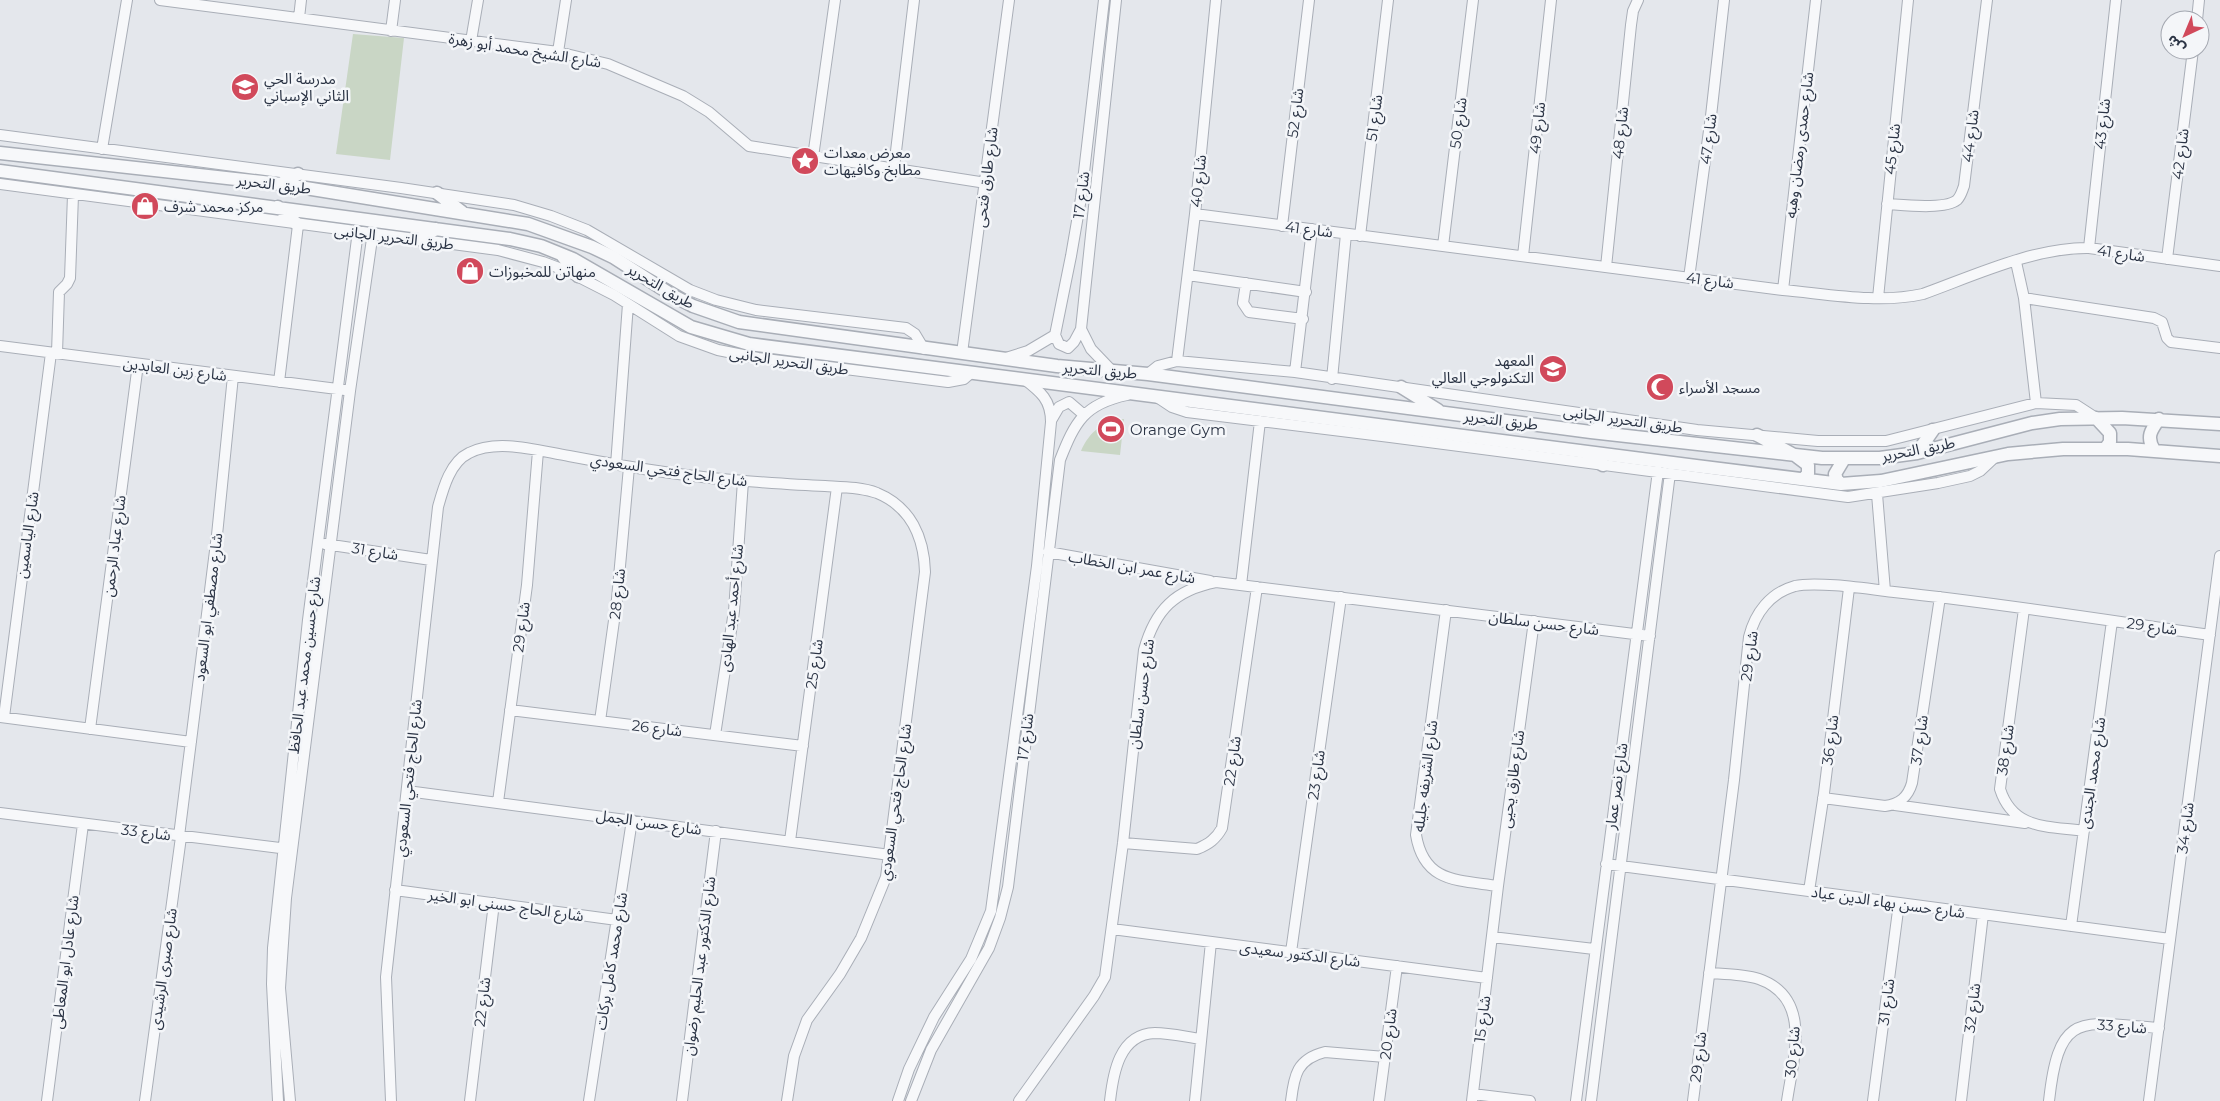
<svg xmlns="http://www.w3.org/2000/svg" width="2220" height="1101" font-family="Montserrat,'Noto Sans Arabic',sans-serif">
  <rect width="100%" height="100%" fill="#e4e7ec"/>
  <path fill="#c9d6c5" d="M 353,34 L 404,38 L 390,160 L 336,154 Z
    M 1124,419 L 1120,455 L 1081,451 C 1089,432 1104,420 1124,419 Z"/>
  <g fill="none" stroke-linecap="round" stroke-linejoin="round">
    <defs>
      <path id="minor" d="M 160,0 L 558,52 L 608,64 L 683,96 L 709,112 L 749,146 L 986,183
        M 299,18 L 301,0
        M 2197,20 L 2199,0
        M 391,31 L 395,0
        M 471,41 L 478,0
        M 558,52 L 566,0
        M 0,135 L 401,188 L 514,205 L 551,216 L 587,230 L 690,290 L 716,300 L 756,310 L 906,328 L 915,334 L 924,349
        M 102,149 L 127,0
        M 813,157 L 835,0
        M 894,168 L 914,0
        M 0,184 L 498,250 L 543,262 L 567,271 L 614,295 L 679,336 L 718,350 L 758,358 L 948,382 L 964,379 L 972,372
        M 1887,204 C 1903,205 1945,210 1957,200 C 1961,196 1962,191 1964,186 L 1987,0
        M 1195,214 L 1783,290 C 1828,294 1878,304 1923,294 C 1973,276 2035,247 2089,248 L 2220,266
        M 1282,226 L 1309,0
        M 1360,236 L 1388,0
        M 1443,246 L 1473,0
        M 2089,248 L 2116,0
        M 1523,256 L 1551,0
        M 2167,259 L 2193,50
        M 2016,262 L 2024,298 L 2036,403
        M 1606,267 L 1631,25 L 1633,11 L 1638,0
        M 1188,275 L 1306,292
        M 1689,278 L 1711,116 L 1724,0
        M 1246,283 L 1243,303 L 1249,312 L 1303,319
        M 1783,290 L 1816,0
        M 1878,298 L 1908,0
        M 2024,298 L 2154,318 L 2162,322 L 2167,338 L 2171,342 L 2220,348
        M 1055,335 L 1059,344 L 1068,348 L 1074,342 L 1081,329
        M 0,346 L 345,390
        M 57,353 L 59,292 L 67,284 L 70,278 L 73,195
        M 962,353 L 1009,0
        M 1006,358 L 1028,351 L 1055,335 L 1071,256 L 1081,198 L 1104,0
        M 1177,361 L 1195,214 L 1216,0
        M 1113,372 L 1091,349 L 1081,329 L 1116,0
        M 1295,372 L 1312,229
        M 1148,374 L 1158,366 L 1177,361 L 1295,372 L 1697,430 L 1818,441 L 1886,441 L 2036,403 L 2076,405 L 2096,418
        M 1332,379 L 1346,234
        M 279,382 L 298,225
        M 1157,397 L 1172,407 L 1187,412 L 1390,437 L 1848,497 L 1938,483 L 1970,476 L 1980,471 L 1996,456
        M 1052,419 L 1059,407 L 1069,402 L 1083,414
        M 616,465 L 628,304
        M 1877,494 L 1885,591
        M 325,544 L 431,560
        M 1048,552 L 1210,581
        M 1241,585 L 1260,421
        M 2024,609 L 2000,789 C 2013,830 2048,826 2084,831
        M 1446,610 L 1416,835 C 1424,883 1458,880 1498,886
        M 510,710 L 803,746
        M 0,717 L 191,742
        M 4,717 L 51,353
        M 600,721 L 617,599 L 629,467
        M 90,729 L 138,364
        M 715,735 L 734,611 L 743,481
        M 407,791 L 890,855
        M 1823,798 L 1885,806 C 1900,804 1908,797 1912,783 L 1940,597
        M 498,802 L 527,585 L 538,451
        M 1895,805 L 2025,823
        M 0,813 L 288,849
        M 179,836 L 217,535 L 233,376
        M 790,841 L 837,487
        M 1123,843 L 1197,849 C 1209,844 1216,839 1222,828 L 1257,587
        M 1606,864 L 2170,939
        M 395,890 L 617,920
        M 1809,891 L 1824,793 L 1849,588
        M 2071,926 L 2112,621
        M 1112,929 L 1487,978
        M 1492,937 L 1594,949
        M 1291,952 L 1341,597
        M 1709,973 C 1725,974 1744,974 1759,979 C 1813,998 1793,1059 1787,1101
        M 1473,1094 L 1530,1101
        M 47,1101 L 83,824
        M 145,1101 L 181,837
        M 278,1101 L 272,984 L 273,948 L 308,620 L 358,231
        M 290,1101 L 280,988 L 286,898 L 350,391 L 373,232
        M 391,1101 L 386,977 L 438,507 C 443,489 450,462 469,453 C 498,438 539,451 569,456 C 627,467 687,477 745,481 C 772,483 798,485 825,486 C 842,487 861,487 877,493 C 911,507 924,538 925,572 L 886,877 L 861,938 L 840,974 L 807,1020 L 794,1056 L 787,1101
        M 470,1101 L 494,903
        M 589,1101 L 632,820
        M 682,1101 L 716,831
        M 898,1101 L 909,1069 L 934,1017 L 971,959 L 991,911 L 1037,566 L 1051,422 C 1051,400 1041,392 1024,379
        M 911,1101 L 931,1050 L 989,948 L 1000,918 L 1008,887 L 1060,460 C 1075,422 1084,404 1127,395
        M 1019,1101 L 1094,996 L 1105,977 L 1123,843 L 1144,650 C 1155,610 1175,590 1216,582 L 1650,636
        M 1110,1101 C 1113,1074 1119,1034 1155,1033 C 1170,1033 1186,1037 1201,1039
        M 1195,1101 L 1211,942
        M 1291,1101 C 1294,1075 1297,1059 1325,1052 L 1385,1057
        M 1379,1101 L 1397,966
        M 1472,1101 L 1498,886 L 1534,621
        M 1576,1101 L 1658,471
        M 1591,1101 L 1670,473
        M 1693,1101 L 1734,780 L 1749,637 C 1755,613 1770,593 1795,586 C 1817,581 1869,589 1894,592 C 1999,603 2105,620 2210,635
        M 1873,1101 L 1899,903
        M 1961,1101 L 1983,914
        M 2049,1101 C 2059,1010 2080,1022 2159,1028
        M 2149,1101 L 2220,556"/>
      <path id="tertiary" d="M 0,153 L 281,184 L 528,224 L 592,247 L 613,257 L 672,295 L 693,306 L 739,322 L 1057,366 L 1148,374 L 1591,432 L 1822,458 L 1880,458 L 1917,453 L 2032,423 L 2060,419 L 2122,418 L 2220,424
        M 0,171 L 510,239 L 541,246 L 573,259 L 691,327 L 749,344 L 1696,466 L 1841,484 L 1881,481 L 2008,454 L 2063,449 L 2128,449 L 2220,456
        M 281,184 L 298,174
        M 437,193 L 462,212
        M 278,207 L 298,225
        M 419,239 L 436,229
        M 562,255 L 578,276
        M 1401,387 L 1438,410
        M 2096,418 L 2110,433 L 2110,442 L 2105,449
        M 1591,432 L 1614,419
        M 1757,435 L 1796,456 L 1808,465 L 1808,474 L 1803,479 L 1800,479
        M 2154,450 C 2146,437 2151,430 2159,419
        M 1586,453 L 1603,465
        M 1917,453 L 1933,430
        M 1841,484 L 1837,480 L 1835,474 L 1844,459"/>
    </defs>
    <use href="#minor" stroke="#a9aeb7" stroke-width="12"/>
    <use href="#tertiary" stroke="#a9aeb7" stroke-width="15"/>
    <use href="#minor" stroke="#f7f8fa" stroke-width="10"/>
    <use href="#tertiary" stroke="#f7f8fa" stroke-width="12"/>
  </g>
  <defs>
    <symbol id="school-disc" viewBox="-11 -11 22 22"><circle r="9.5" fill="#d1495b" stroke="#f4f6f9"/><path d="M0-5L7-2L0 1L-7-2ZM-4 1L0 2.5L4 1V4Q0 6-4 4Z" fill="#fff"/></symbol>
    <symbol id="sight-disc" viewBox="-11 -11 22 22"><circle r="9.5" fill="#d1495b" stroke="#f4f6f9"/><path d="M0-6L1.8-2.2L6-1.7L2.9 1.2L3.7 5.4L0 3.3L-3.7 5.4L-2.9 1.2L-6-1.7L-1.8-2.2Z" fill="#fff"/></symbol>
    <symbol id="shop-disc" viewBox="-11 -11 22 22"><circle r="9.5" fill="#d1495b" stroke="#f4f6f9"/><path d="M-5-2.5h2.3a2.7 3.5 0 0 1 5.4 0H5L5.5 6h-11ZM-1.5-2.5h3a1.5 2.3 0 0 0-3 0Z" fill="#fff"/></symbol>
    <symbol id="mosque-disc" viewBox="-11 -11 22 22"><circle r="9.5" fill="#d1495b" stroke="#f4f6f9"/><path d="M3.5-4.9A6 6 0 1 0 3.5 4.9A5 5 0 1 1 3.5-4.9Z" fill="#fff"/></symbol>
    <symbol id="stadium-disc" viewBox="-11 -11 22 22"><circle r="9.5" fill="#d1495b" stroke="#f4f6f9"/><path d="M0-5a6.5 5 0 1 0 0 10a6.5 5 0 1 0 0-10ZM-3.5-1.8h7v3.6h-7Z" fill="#fff"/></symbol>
  </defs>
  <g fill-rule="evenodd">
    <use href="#school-disc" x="229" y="71" width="32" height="32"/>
    <use href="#sight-disc" x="789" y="145" width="32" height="32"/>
    <use href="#shop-disc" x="129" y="190" width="32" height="32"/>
    <use href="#shop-disc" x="454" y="255" width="32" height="32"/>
    <use href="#school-disc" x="1537" y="353" width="32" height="32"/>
    <use href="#mosque-disc" x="1644" y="371" width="32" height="32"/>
    <use href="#stadium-disc" x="1095" y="413" width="32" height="32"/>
  </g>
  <g text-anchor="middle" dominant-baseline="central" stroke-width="5" stroke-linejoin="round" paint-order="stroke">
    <g font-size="15" fill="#2b3445" stroke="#f4f6f9">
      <text transform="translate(525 50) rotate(9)">شارع الشيخ محمد أبو زهرة</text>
      <text transform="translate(1295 113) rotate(-83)">شارع 52</text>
      <text transform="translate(1374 118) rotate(-83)">شارع 51</text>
      <text transform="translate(1458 123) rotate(-83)">شارع 50</text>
      <text transform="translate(2102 124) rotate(-84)">شارع 43</text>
      <text transform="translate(1537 128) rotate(-84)">شارع 49</text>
      <text transform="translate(1620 133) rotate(-84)">شارع 48</text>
      <text transform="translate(1970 136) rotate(-83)">شارع 44</text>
      <text transform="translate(1708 139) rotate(-83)">شارع 47</text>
      <text transform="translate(1799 145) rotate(-83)">شارع حمدى رمضان وهبه</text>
      <text transform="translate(1892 149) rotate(-84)">شارع 45</text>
      <text transform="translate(2180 154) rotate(-83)">شارع 42</text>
      <text transform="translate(986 177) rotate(-83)">شارع طارق فتحى</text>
      <text transform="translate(1198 181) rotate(-84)">شارع 40</text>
      <text transform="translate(274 184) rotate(7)">طريق التحرير</text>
      <text transform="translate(1081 195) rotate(-83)">شارع 17</text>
      <text transform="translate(1309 229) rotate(7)">شارع 41</text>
      <text transform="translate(394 237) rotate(7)">طريق التحرير الجانبى</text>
      <text transform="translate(2121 253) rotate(8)">شارع 41</text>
      <text transform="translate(1710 280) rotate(7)">شارع 41</text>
      <text transform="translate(661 286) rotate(30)">طريق التحرير</text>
      <text transform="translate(789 361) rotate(8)">طريق التحرير الجانبى</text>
      <text transform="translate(175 369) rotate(7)">شارع زين العابدين</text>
      <text transform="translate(1100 370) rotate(5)">طريق التحرير</text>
      <text transform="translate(1623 419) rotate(8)">طريق التحرير الجانبى</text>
      <text transform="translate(1501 420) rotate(7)">طريق التحرير</text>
      <text transform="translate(1918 449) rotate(-11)">طريق التحرير</text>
      <text transform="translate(669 470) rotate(8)">شارع الحاج فتحي السعودي</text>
      <text transform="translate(27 535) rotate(-82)">شارع الياسمين</text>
      <text transform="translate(114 546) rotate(-83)">شارع عباد الرحمن</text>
      <text transform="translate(375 551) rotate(9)">شارع 31</text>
      <text transform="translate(1132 567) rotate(10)">شارع عمر ابن الخطاب</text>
      <text transform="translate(617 594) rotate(-84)">شارع 28</text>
      <text transform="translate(208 607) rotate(-83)">شارع مصطفي ابو السعود</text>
      <text transform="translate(731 608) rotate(-84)">شارع أحمد عبد الهادى</text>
      <text transform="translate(1544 623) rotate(7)">شارع حسن سلطان</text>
      <text transform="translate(2152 626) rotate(8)">شارع 29</text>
      <text transform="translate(521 627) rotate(-82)">شارع 29</text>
      <text transform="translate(1749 656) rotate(-82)">شارع 29</text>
      <text transform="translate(814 664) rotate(-82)">شارع 25</text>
      <text transform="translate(304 665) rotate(-83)">شارع حسين محمد عبد الحافظ</text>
      <text transform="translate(1141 694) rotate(-82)">شارع حسن سلطان</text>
      <text transform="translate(657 728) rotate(7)">شارع 26</text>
      <text transform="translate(1025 737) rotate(-83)">شارع 17</text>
      <text transform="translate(1830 740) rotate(-83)">شارع 36</text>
      <text transform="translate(1919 740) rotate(-82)">شارع 37</text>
      <text transform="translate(2005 750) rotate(-82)">شارع 38</text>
      <text transform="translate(1232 761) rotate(-82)">شارع 22</text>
      <text transform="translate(2092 773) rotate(-82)">شارع محمد الجندى</text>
      <text transform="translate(1316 775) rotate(-82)">شارع 23</text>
      <text transform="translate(1425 776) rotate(-83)">شارع الشريفه جليله</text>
      <text transform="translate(408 778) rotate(-84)">شارع الحاج فتحي السعودي</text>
      <text transform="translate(1512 779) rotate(-82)">شارع طارق يحيى</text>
      <text transform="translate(1616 786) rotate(-82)">شارع نصر عمار</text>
      <text transform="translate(895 802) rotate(-82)">شارع الحاج فتحي السعودي</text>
      <text transform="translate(649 822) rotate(8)">شارع حسن الجمل</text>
      <text transform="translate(2185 828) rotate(-83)">شارع 34</text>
      <text transform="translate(146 832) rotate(7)">شارع 33</text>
      <text transform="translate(1888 902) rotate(8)">شارع حسن بهاء الدين عياد</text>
      <text transform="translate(506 905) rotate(8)">شارع الحاج حسنى ابو الخير</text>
      <text transform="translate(1300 954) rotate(7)">شارع الدكتور سعيدى</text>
      <text transform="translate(611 961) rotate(-81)">شارع محمد كامل بركات</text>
      <text transform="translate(65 962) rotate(-83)">شارع عادل ابو المعاطى</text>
      <text transform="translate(699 966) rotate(-83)">شارع الدكتور عبد الحليم رضوان</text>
      <text transform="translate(163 969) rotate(-82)">شارع صبرى الرشيدى</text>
      <text transform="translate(482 1002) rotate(-83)">شارع 22</text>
      <text transform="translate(1886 1002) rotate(-83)">شارع 31</text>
      <text transform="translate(1972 1008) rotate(-83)">شارع 32</text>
      <text transform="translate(1482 1019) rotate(-83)">شارع 15</text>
      <text transform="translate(2122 1026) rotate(4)">شارع 33</text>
      <text transform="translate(1388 1034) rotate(-83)">شارع 20</text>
      <text transform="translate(1792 1052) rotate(-85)">شارع 30</text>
      <text transform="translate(1698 1057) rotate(-83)">شارع 29</text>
    </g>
    <g font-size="15" fill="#2b3445" stroke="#f4f6f9" text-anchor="start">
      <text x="264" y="78">مدرسة الحي<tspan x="264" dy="17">الثاني الإسباني</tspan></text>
      <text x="824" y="152">معرض معدات<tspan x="824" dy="17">مطابخ وكافيهات</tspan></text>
      <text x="164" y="206">مركز محمد شرف</text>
      <text x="489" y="271">منهاتن للمخبوزات</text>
      <text x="1534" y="360" text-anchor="end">المعهد<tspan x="1534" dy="17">التكنولوجي العالي</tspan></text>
      <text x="1679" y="387">مسجد الأسراء</text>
      <text x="1130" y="429">Orange Gym</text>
    </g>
  </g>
  <g transform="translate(2185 35) rotate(224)"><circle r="24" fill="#f4f6f9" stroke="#a4a8b1"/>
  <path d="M0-4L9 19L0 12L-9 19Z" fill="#d1495b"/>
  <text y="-8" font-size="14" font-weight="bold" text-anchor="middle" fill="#2b3445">ش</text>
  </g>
</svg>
